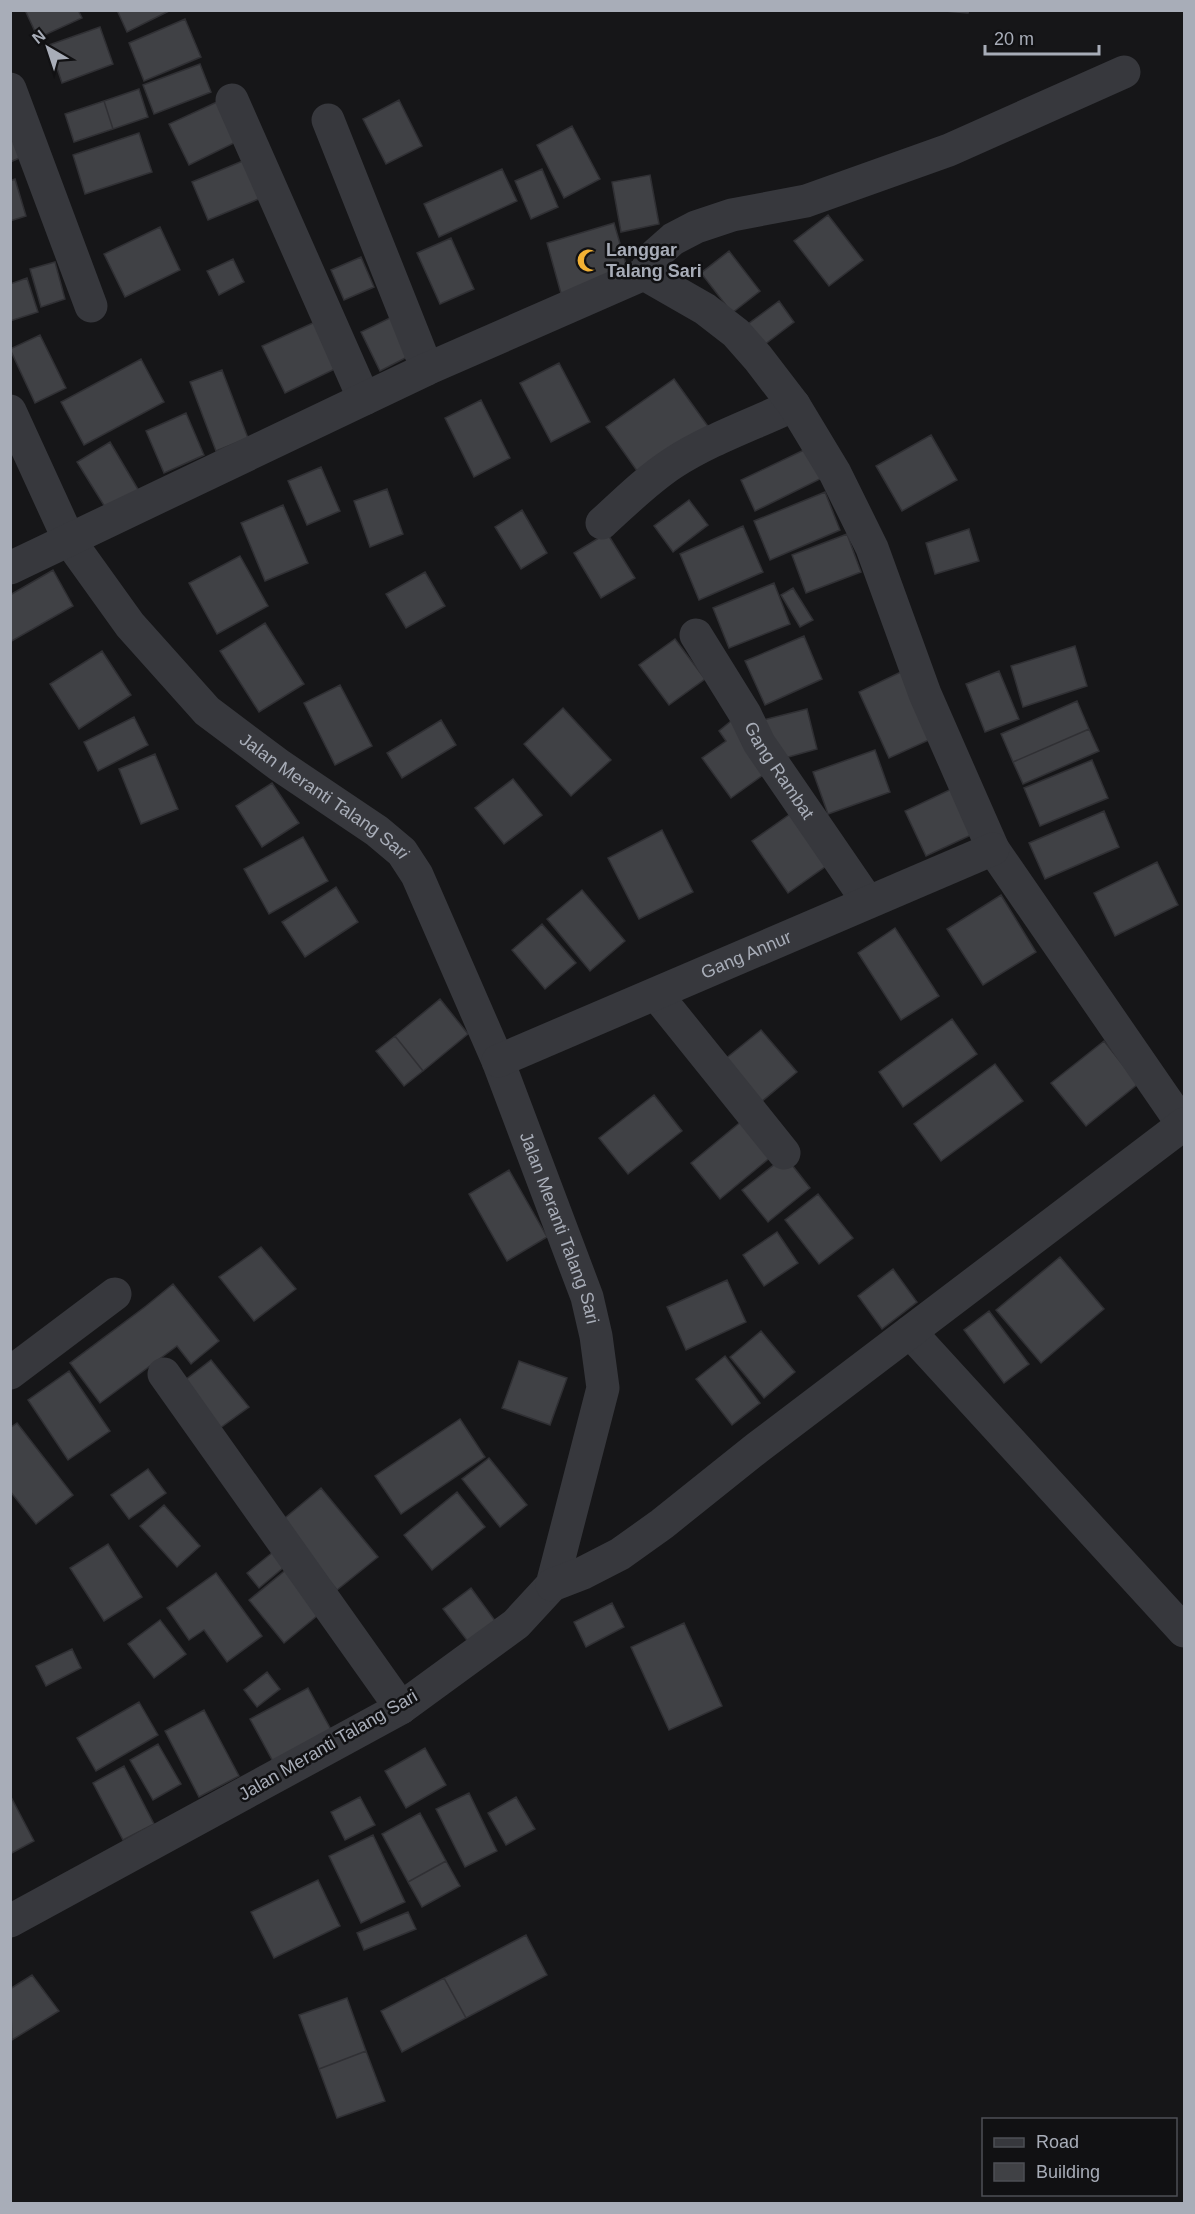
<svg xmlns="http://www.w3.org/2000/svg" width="1195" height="2214" font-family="Arial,sans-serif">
  <rect width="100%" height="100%" fill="#161618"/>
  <path fill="#404145" stroke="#303034" stroke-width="1.5" d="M 25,10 L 78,10 L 82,18 L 38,38 Z
    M 117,10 L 171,10 L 127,32 Z
    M 932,10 L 969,10 L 968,13 Z
    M 185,19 L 201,57 L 144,81 L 129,43 Z
    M 100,27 L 113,64 L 62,83 L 49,45 Z
    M 200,64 L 211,92 L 154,114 L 143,85 Z
    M 139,89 L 148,117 L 113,129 L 104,101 Z
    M 399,100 L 422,146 L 386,164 L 363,119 Z
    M 104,101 L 113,129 L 74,142 L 65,114 Z
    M 219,101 L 238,141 L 189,165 L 169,124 Z
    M 10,123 L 24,156 L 10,162 Z
    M 572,126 L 600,179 L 564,198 L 537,145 Z
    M 139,133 L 152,172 L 85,194 L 73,155 Z
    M 245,160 L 261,198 L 208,220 L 192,182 Z
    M 502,169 L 517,201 L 439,237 L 424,204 Z
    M 542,169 L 558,207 L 531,219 L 515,181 Z
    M 650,175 L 659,224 L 621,232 L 612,182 Z
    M 15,179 L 26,216 L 10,221 L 10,181 Z
    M 828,215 L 863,260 L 829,286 L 794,241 Z
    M 614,223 L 630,278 L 562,297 L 547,243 Z
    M 160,227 L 180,270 L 125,297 L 104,254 Z
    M 451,238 L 474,289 L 440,304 L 417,253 Z
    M 729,251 L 760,291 L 732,313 L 701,273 Z
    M 361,257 L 374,287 L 344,300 L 331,270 Z
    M 233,259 L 244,282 L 219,295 L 207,271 Z
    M 55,262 L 65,299 L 41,307 L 30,269 Z
    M 27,278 L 38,312 L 10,321 L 10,284 Z
    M 779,301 L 794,322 L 764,345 L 748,324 Z
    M 396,315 L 415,353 L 380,371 L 361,332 Z
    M 315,322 L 337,368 L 285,393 L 262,346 Z
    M 40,335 L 66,388 L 35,403 L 10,349 Z
    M 141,359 L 164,402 L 84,445 L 61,402 Z
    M 559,363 L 590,422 L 551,442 L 520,383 Z
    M 222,370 L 248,438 L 216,451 L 190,382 Z
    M 674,379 L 710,429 L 642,478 L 606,427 Z
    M 481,400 L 510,458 L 474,477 L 445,418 Z
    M 186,413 L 204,455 L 164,473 L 146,431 Z
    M 931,435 L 957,480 L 902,511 L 876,466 Z
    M 110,442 L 142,496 L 110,515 L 77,462 Z
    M 808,448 L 822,478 L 755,511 L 741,480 Z
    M 321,467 L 340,511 L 307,525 L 288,481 Z
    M 387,489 L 403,534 L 370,547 L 354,501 Z
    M 825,492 L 840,530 L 770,560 L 754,521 Z
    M 689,500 L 708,525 L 673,552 L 654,526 Z
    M 283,505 L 308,563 L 265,581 L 241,523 Z
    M 522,510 L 547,553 L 521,569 L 495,527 Z
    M 743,526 L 763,572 L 699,600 L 680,554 Z
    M 969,529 L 979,561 L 935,574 L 926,543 Z
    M 607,533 L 635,578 L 601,598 L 574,553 Z
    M 847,534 L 861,572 L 806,593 L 792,555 Z
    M 240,556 L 268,606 L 217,634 L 189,583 Z
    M 53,570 L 73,606 L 10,642 L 10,595 Z
    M 425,572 L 445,606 L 406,628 L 386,594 Z
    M 774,583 L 790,624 L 729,648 L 713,608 Z
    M 793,588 L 813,620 L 800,627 L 781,595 Z
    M 265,623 L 304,684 L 259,712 L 220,651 Z
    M 804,636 L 822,679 L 765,705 L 745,661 Z
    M 675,639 L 705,679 L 669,705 L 639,665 Z
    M 1075,646 L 1087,686 L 1023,707 L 1011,666 Z
    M 102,651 L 131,695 L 79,729 L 50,684 Z
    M 909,668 L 940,735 L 889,758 L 859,692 Z
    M 999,671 L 1019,719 L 985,732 L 966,684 Z
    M 340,685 L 372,746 L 335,765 L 304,703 Z
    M 1077,701 L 1089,729 L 1013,762 L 1001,734 Z
    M 563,708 L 611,760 L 571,796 L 524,744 Z
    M 807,709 L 817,749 L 774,761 L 763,720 Z
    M 737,716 L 773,768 L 731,798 L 702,758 L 726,741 L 719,731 Z
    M 134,717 L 148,745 L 98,771 L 84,742 Z
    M 441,720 L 456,745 L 402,778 L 387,753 Z
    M 1089,729 L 1099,751 L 1023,784 L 1013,762 Z
    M 875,750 L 890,792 L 828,814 L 813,772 Z
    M 155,754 L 178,809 L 141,824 L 119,769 Z
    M 1092,760 L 1108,798 L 1040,826 L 1024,788 Z
    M 513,779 L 542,815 L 504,844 L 475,808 Z
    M 272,783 L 299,823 L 262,847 L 236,806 Z
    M 960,785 L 982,830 L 926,856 L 905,811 Z
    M 1104,811 L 1119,847 L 1045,879 L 1029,843 Z
    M 793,812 L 829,864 L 788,893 L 752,841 Z
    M 662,830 L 693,892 L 639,919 L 608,858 Z
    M 303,837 L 328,881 L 269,914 L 244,869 Z
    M 1157,862 L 1178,905 L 1115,936 L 1094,893 Z
    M 336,887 L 358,922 L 305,957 L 282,922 Z
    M 582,890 L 625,941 L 590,971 L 547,919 Z
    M 1001,895 L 1036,952 L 983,985 L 947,929 Z
    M 542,924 L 576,963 L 545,989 L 512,950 Z
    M 895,928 L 939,996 L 901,1020 L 858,953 Z
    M 440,999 L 468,1034 L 423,1071 L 395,1036 Z
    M 952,1019 L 977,1054 L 903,1107 L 879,1072 Z
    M 761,1030 L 797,1072 L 761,1102 L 725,1059 Z
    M 395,1036 L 423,1071 L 404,1086 L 376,1051 Z
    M 1104,1041 L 1138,1084 L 1086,1126 L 1051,1083 Z
    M 995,1064 L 1023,1101 L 941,1161 L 914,1124 Z
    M 654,1095 L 682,1131 L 628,1174 L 599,1138 Z
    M 743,1120 L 772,1156 L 720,1199 L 691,1163 Z
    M 785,1156 L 810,1188 L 768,1222 L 742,1190 Z
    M 509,1170 L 547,1237 L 507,1261 L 469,1194 Z
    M 818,1194 L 853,1238 L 819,1264 L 785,1220 Z
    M 777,1232 L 798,1263 L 764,1286 L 743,1255 Z
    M 261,1247 L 296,1289 L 254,1321 L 219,1277 Z
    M 1060,1257 L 1104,1309 L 1041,1363 L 996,1310 Z
    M 893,1269 L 917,1302 L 882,1329 L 858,1296 Z
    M 727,1280 L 746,1322 L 686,1350 L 667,1307 Z
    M 173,1284 L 219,1341 L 191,1364 L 177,1346 L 100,1403 L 70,1363 L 146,1306 Z
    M 989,1311 L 1029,1364 L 1004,1383 L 964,1330 Z
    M 761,1331 L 795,1372 L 764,1398 L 730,1357 Z
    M 725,1356 L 760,1403 L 732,1425 L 696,1379 Z
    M 211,1360 L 249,1407 L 209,1436 L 176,1387 Z
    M 519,1361 L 567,1378 L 550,1425 L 502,1408 Z
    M 69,1371 L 110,1431 L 68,1460 L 28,1400 Z
    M 460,1419 L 485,1457 L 401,1514 L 375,1476 Z
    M 17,1423 L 73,1495 L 36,1524 L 10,1491 L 10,1428 Z
    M 489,1458 L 527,1505 L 500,1527 L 462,1479 Z
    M 148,1469 L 166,1493 L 129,1519 L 111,1495 Z
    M 321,1488 L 378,1557 L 337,1590 L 280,1522 Z
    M 457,1492 L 485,1527 L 432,1570 L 404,1535 Z
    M 164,1505 L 200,1546 L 177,1567 L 140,1526 Z
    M 108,1544 L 142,1597 L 104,1621 L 70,1568 Z
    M 278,1548 L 289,1563 L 259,1588 L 247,1573 Z
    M 293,1564 L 328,1607 L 284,1643 L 249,1600 Z
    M 216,1573 L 262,1636 L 227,1662 L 204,1630 L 189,1640 L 167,1608 Z
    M 471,1588 L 496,1622 L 469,1643 L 443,1609 Z
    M 612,1603 L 624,1627 L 586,1647 L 574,1622 Z
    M 160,1620 L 186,1654 L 154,1678 L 128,1644 Z
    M 684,1623 L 722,1706 L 669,1730 L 631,1647 Z
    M 72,1649 L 81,1668 L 46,1686 L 36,1666 Z
    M 267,1672 L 280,1689 L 257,1707 L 244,1690 Z
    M 308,1688 L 334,1735 L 276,1767 L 250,1719 Z
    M 139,1702 L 158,1735 L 96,1771 L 77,1738 Z
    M 204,1710 L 239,1776 L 199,1797 L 165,1731 Z
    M 158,1744 L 181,1784 L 153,1800 L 130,1760 Z
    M 425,1748 L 446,1785 L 406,1808 L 385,1771 Z
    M 124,1766 L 154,1824 L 123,1840 L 93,1783 Z
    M 469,1793 L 497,1851 L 465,1867 L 436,1809 Z
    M 10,1795 L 34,1841 L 10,1854 Z
    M 360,1797 L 375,1825 L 345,1840 L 331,1812 Z
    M 516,1797 L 535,1829 L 506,1845 L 488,1813 Z
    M 420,1813 L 446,1861 L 408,1882 L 382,1834 Z
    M 373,1835 L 405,1902 L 361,1923 L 329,1856 Z
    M 446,1861 L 460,1886 L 422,1907 L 408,1882 Z
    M 318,1880 L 340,1926 L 274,1958 L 251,1912 Z
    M 408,1912 L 416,1929 L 364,1950 L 357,1933 Z
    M 526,1935 L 547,1975 L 466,2018 L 444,1978 Z
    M 32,1975 L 59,2011 L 12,2040 L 10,1989 Z
    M 444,1978 L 466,2018 L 402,2052 L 381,2011 Z
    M 347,1998 L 366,2051 L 319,2069 L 299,2015 Z
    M 366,2051 L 385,2101 L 337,2118 L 319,2069 Z"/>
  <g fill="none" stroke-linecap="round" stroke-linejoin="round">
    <g stroke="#37383d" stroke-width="33">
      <path d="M 10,89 L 91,306"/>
      <path d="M 232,100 L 364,399"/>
      <path d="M 328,120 L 427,369"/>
      <path d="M 644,274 L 656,254 L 673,239 L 696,227 L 732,215 L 806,201 L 949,150 L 1124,72"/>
      <path id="s1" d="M 10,411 L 69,540 L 130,625 L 207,711 L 279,765 L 377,831 L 402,852 L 417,875 L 498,1061 L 587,1297 L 596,1336 L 603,1388 L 552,1585 L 516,1624 L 401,1708 L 10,1921"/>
      <path d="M 602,523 C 625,502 647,480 673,463 C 710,439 754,424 794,405"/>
      <path d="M 10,568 L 427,369 L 644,274 L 705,309 L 736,333 L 758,358 L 794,405 L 835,473 L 872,548 L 925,694 L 993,849 L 1183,1125"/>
      <path id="s2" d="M 696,635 L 745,714 L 759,743 L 868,902"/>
      <path d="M 656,994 L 784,1153"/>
      <path id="s3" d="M 498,1061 L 993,849"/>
      <path d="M 910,1332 L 1184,1631"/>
      <path d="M 10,1373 L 115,1294"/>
      <path d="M 164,1374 L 401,1708"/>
      <path d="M 552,1585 L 583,1573 L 620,1554 L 662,1524 L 757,1448 L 1184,1124"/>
    </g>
  </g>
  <defs>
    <symbol id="mosque-bare" viewBox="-9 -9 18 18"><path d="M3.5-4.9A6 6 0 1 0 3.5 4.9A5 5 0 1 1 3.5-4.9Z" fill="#f2b134" stroke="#111113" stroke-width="2.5" paint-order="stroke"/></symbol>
  </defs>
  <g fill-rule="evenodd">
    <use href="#mosque-bare" x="572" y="244" width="33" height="33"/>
  </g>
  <g text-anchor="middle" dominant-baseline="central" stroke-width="5" stroke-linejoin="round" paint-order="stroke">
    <g font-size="18" font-weight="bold" fill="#a8adb8" stroke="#111113" text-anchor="start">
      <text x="606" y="250">Langgar<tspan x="606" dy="21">Talang Sari</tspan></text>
    </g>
    <g font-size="18" fill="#a8adb8" stroke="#111113">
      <text stroke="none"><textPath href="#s2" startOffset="159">Gang Rambat</textPath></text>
      <text stroke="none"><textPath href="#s1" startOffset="507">Jalan Meranti Talang Sari</textPath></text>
      <text stroke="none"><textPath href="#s3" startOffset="270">Gang Annur</textPath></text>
      <text stroke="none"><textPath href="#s1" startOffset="1011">Jalan Meranti Talang Sari</textPath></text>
      <text transform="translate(328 1745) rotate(-30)">Jalan Meranti Talang Sari</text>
    </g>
  </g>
  <rect width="1195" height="2214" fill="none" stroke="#a8adb8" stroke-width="24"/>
  <rect x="982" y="2118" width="195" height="78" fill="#111113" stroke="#4d4f55" stroke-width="1.5"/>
  <rect x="994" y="2138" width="30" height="9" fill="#37383d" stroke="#4d4f55" stroke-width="1.5"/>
  <text x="1036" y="2148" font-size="18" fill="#a8adb8">Road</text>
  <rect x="994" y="2163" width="30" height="18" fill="#404145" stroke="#4d4f55" stroke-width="1.5"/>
  <text x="1036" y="2178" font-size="18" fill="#a8adb8">Building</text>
  <g transform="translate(48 48) rotate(321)" stroke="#111113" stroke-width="4.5" paint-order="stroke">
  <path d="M0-4.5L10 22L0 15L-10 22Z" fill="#a8adb8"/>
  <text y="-9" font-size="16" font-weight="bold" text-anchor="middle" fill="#a8adb8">N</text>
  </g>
  <path d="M985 45v9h114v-9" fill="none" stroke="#a8adb8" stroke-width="3"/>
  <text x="994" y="45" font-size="18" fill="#a8adb8" stroke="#111113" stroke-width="4.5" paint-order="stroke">20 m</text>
</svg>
